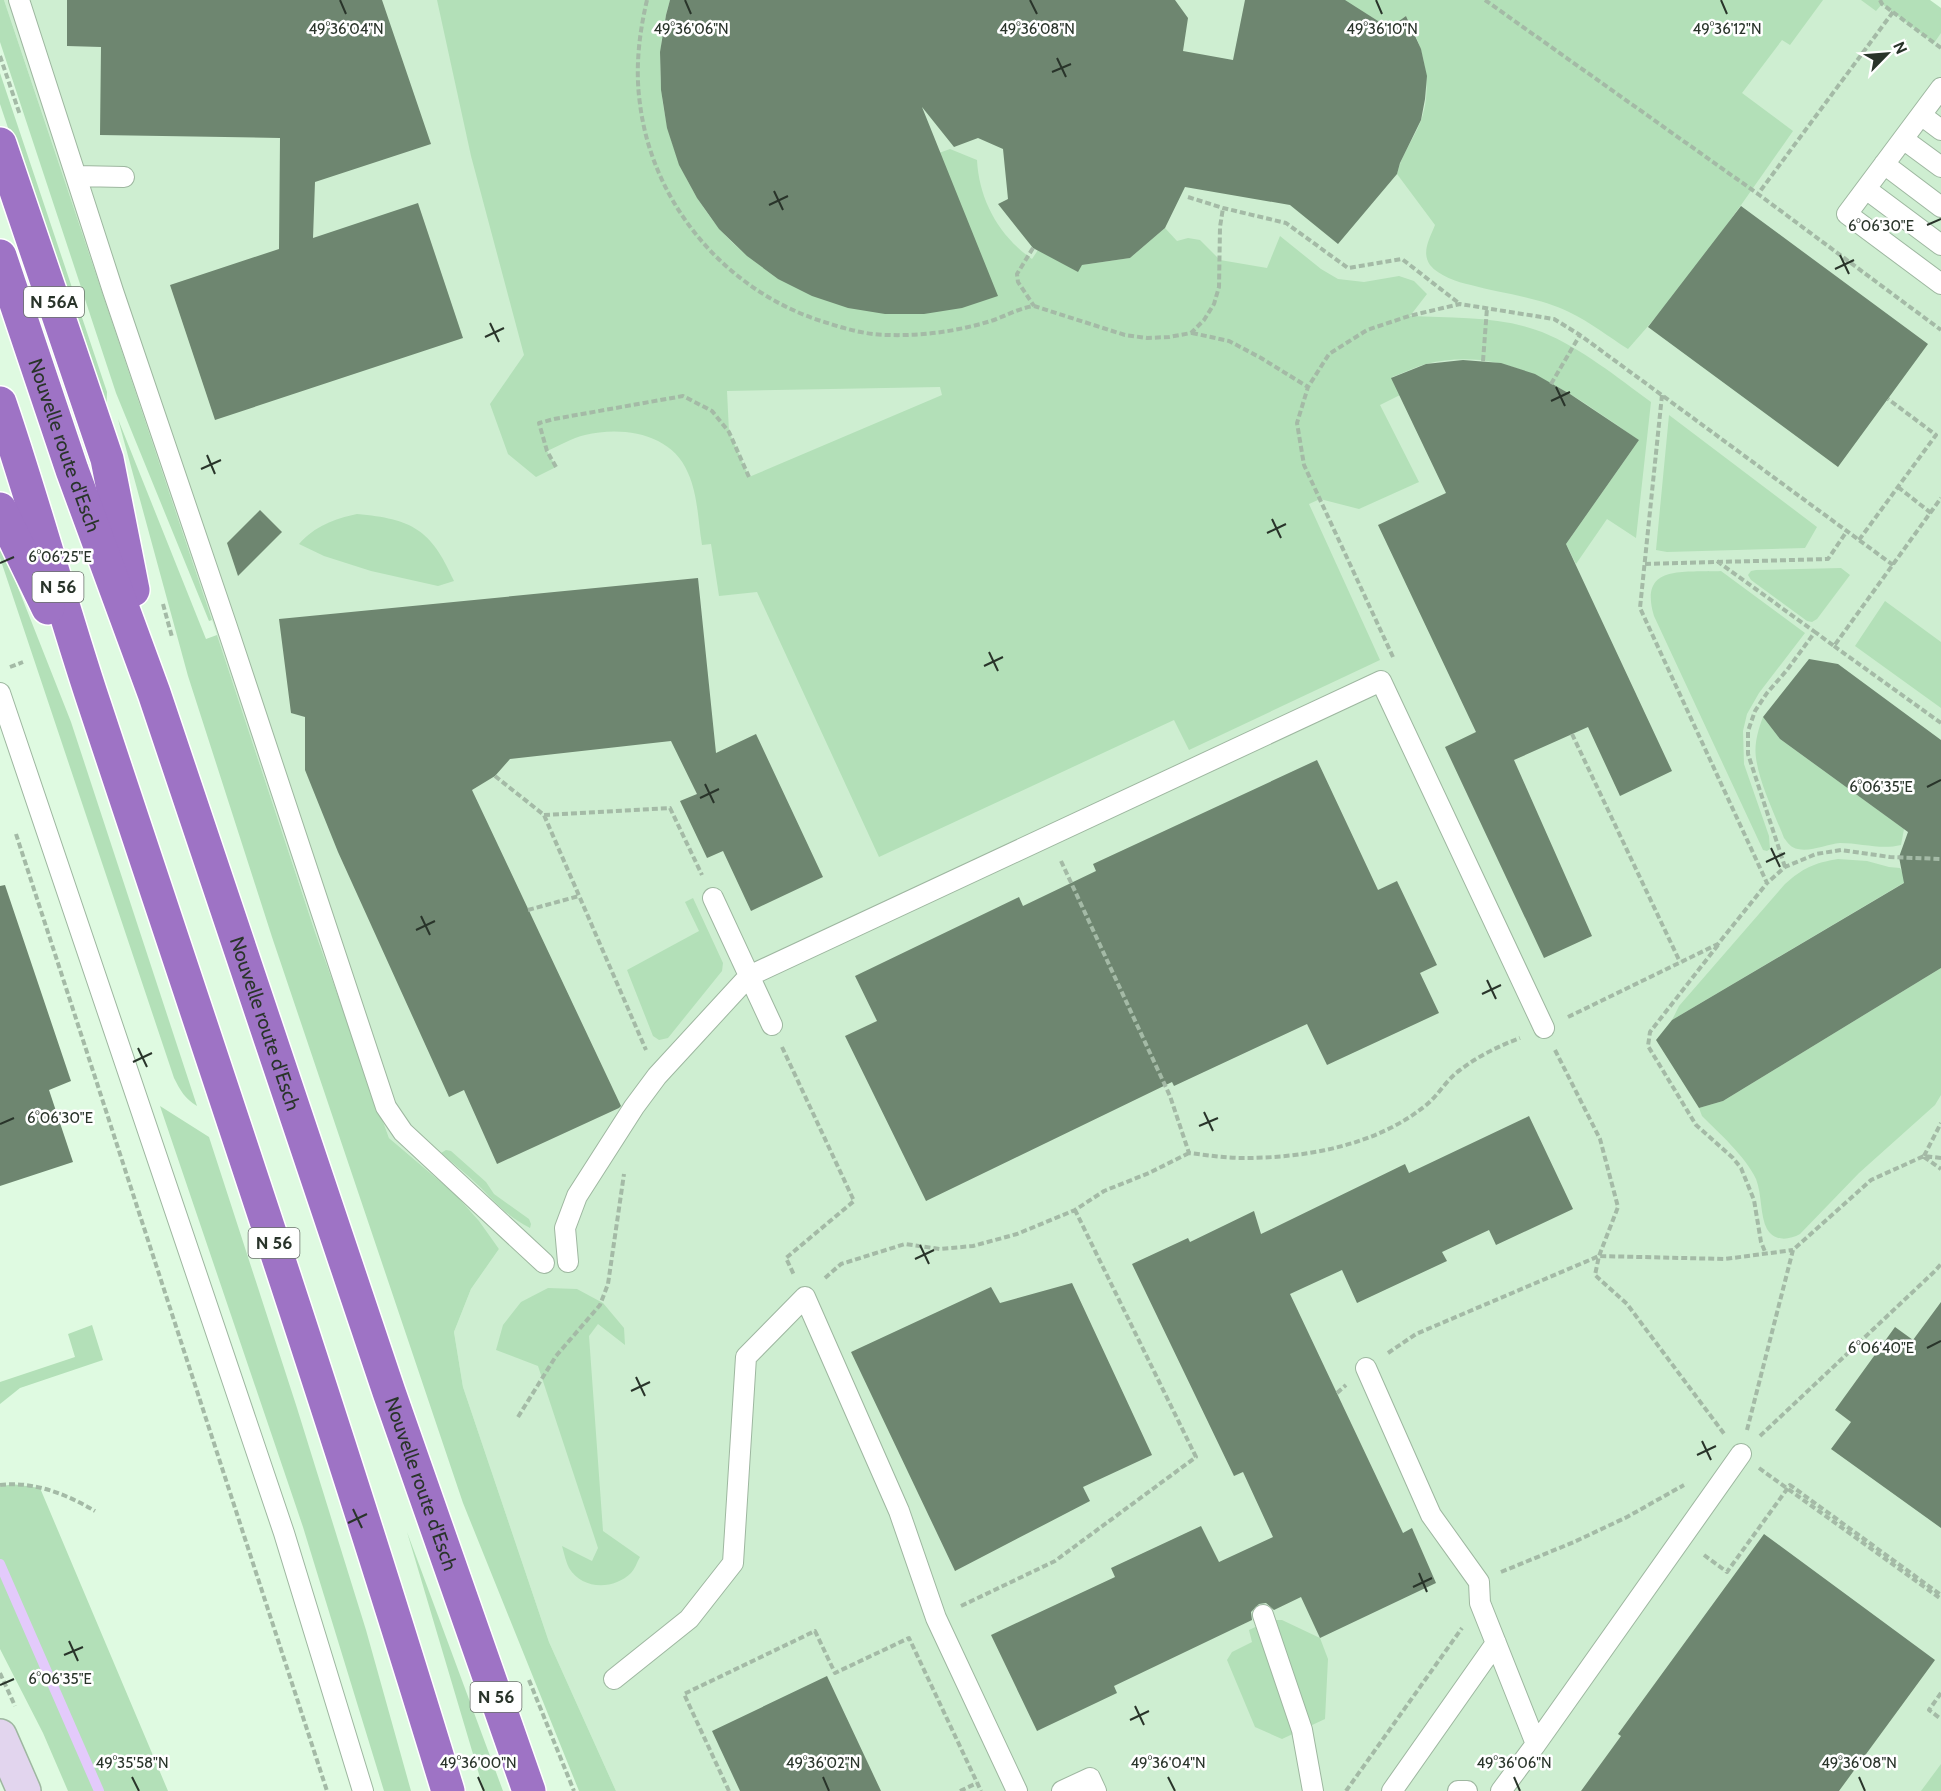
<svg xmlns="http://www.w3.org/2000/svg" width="1941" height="1791" font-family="Cabin,sans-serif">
  <rect width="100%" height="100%" fill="#dffae1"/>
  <path fill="#ceeed1" d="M 4,0 L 1909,0 L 1941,23 L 1941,1791 L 616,1791 L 549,1642 L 463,1387 L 454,1332 L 471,1289 L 499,1249 L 455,1194 L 389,1138 L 315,932 L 217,635 Z"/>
  <path fill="#b3e0b8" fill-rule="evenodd" d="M 0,0 L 4,0 L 212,620 L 209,621 L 116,393 L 0,42 Z
    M 437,0 L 670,0 C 646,78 667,166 719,228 C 735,248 757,263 778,279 L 939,153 L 950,149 L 977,160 C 979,200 999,236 1032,259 L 1038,250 L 1082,265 L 1130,258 L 1165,228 L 1177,241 L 1188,238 L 1200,240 L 1220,260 L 1267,268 L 1280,236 L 1321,269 L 1338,279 L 1364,282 L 1399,276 L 1414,281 L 1427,294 L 1410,316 C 1453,318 1501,316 1542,332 C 1581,348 1617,377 1651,402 L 1636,538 L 1607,519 L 1576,564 L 1566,544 L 1639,440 C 1573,396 1511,343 1426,364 C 1415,367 1403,373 1392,377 L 1400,395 L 1380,405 L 1419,482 L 1359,509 L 1320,499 L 1309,504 L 1380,660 L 1189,750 L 1174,720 L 879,857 L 757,592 L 719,596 L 711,544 L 702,545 C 698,521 698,495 688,473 C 672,433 622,426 585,435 C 572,438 559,446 547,451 L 556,467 L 536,477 L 508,454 L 490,404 L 524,355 L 471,156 ZM 940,387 L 942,395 L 749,477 L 729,432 L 727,391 Z
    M 1345,0 L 1823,0 L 1790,45 L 1782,40 L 1742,93 L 1793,131 C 1741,205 1689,282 1628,349 C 1609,337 1590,322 1569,312 C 1539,297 1503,294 1471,285 C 1457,282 1439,276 1430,265 C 1421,252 1430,238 1435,225 L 1397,174 C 1401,156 1413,140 1420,123 C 1434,88 1424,47 1406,16 L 1329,69 Z
    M 1861,0 L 1930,0 L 1941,8 L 1941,33 L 1934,43 L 1882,4 L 1876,11 Z
    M 0,73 L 107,392 L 106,420 L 0,104 Z
    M 1669,415 L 1817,527 L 1805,548 L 1667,552 L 1656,550 Z
    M 118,419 L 206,639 L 217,635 L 315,932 L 389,1138 L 455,1194 L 479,1221 L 499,1249 L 471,1289 L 454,1332 L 463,1387 L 549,1642 L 616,1791 L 579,1791 L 463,1503 L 272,937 L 188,676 Z
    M 357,514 C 412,519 431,529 454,581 L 438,586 L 371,571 L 324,556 L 299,544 C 315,526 334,519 357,514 Z
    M 0,542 L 71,722 L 197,1106 C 185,1099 180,1090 174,1078 L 0,558 Z
    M 1841,568 L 1850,575 L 1817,619 L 1812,622 L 1807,621 L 1751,580 L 1748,575 L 1751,571 L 1756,570 Z
    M 1721,571 L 1805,633 L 1759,693 L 1747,714 L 1743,731 L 1744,764 L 1769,836 L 1770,849 L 1767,851 L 1763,850 L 1654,616 C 1638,563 1685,573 1721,571 Z
    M 1885,601 L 1941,642 L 1941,708 L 1855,646 Z
    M 1763,717 L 1780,739 L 1904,829 L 1901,845 C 1881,850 1861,843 1840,843 C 1827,844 1811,852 1798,849 C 1791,848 1788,843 1784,838 C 1775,815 1759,782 1756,758 C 1754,744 1758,730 1763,717 Z
    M 1838,859 L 1867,861 L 1889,867 L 1900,868 L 1902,872 L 1922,872 L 1672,1020 L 1679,1006 L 1785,884 C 1803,868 1814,863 1838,859 Z
    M 693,898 L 723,963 L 722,971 L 668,1038 L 659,1040 L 653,1036 L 627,970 L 699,931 L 685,902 Z
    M 1941,968 L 1941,1095 L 1935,1105 L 1859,1173 L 1800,1234 C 1789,1240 1775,1242 1767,1229 C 1760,1216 1762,1194 1756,1179 C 1746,1157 1719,1133 1702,1116 L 1699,1108 L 1723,1101 Z
    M 160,1106 L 209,1137 L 297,1408 L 366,1630 L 411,1791 L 384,1791 L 303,1527 Z
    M 446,1150 L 451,1151 L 486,1182 L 494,1194 L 529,1219 L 531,1224 L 530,1228 C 507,1216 497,1204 480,1187 C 468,1175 454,1164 441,1153 Z
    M 548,1288 L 577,1289 L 603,1303 L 624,1328 L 625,1345 L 598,1324 L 589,1336 L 603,1531 L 640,1557 C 637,1562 635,1569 631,1573 C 614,1590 582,1590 569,1568 C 566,1562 564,1553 562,1546 L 592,1561 L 598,1548 L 538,1366 L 496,1350 L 503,1325 L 521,1302 Z
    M 92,1325 L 103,1360 L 20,1388 L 0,1404 L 0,1382 L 75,1357 L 68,1334 Z
    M 12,1484 L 40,1488 L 168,1791 L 68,1791 L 43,1733 L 0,1649 L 0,1487 Z
    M 407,1532 L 503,1791 L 484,1791 Z
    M 1270,1620 L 1282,1620 L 1320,1638 L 1328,1659 L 1325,1719 L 1282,1739 L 1255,1727 L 1227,1660 L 1232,1652 L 1252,1642 L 1249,1630 Z
    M 1941,1764 L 1941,1791 L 1921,1791 Z"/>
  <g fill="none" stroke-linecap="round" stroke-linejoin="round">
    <path stroke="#e3cafb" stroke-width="10" d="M 0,1564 L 99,1791"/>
  </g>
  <path fill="#6e8670" d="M 67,0 L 382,0 L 431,144 L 315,182 L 313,238 L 418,203 L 463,338 L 215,420 L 170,285 L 279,249 L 280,138 L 100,135 L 101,47 L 67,46 Z
    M 670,0 L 1175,0 L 1188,18 L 1183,51 L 1233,60 L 1245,0 L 1345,0 L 1389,28 L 1406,16 L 1421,49 L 1427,76 L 1425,99 L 1421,120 L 1400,163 L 1397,174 L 1338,244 L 1290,205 L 1185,187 L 1165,228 L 1130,258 L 1082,265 L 1078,272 L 1033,248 L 998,204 L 1008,199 L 1003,149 L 978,138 L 954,147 L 922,107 L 998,296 L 962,308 L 924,314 L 885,314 L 848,308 L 812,296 L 778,279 L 747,256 L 719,229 L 697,198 L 679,165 L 667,128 L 661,90 L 660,52 L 666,15 Z
    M 1741,206 L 1928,344 L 1838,467 L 1648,327 Z
    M 1463,360 L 1501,363 L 1535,374 L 1570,394 L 1639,440 L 1566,544 L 1672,771 L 1620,796 L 1588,727 L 1514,760 L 1592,936 L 1544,958 L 1445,747 L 1476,732 L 1378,525 L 1446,493 L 1391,378 L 1426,364 Z
    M 260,510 L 282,532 L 238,576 L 227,543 Z
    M 698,578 L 716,753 L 756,734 L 823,877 L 751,911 L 723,851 L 707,858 L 680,801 L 697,794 L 671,741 L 510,759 L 495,776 L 472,790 L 621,1106 L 619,1108 L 497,1164 L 464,1090 L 449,1097 L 338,852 L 305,770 L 305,717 L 291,713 L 279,619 Z
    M 1809,659 L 1838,664 L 1941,740 L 1941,968 L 1723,1101 L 1699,1108 L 1656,1040 L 1672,1020 L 1904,883 L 1899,857 L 1908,832 L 1780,739 L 1763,717 Z
    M 1317,760 L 1378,890 L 1397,881 L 1437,965 L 1420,973 L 1439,1013 L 1327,1065 L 1307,1024 L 1174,1086 L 1172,1082 L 926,1201 L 845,1036 L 877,1021 L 855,976 L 1019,897 L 1023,906 L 1096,871 L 1093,864 Z
    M 5,885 L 71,1081 L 49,1090 L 73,1162 L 0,1186 L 0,886 Z
    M 1529,1116 L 1573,1209 L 1496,1245 L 1489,1230 L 1442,1252 L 1447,1261 L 1357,1303 L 1342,1270 L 1290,1294 L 1403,1533 L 1412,1528 L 1436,1583 L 1320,1638 L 1301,1597 L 1274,1610 L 1266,1603 L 1259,1604 L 1251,1612 L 1252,1620 L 1114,1686 L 1117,1693 L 1037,1731 L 991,1635 L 1115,1577 L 1111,1568 L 1201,1526 L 1219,1562 L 1273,1537 L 1243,1472 L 1234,1476 L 1132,1264 L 1188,1238 L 1190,1242 L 1254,1211 L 1261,1234 L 1405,1164 L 1409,1173 Z
    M 1072,1283 L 1152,1455 L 1083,1487 L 1090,1501 L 955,1571 L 851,1352 L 991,1287 L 1000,1303 Z
    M 1941,1302 L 1941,1528 L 1831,1449 L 1851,1422 L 1835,1410 L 1895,1327 L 1913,1340 Z
    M 1764,1534 L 1935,1660 L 1839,1791 L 1581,1791 L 1621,1736 L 1618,1734 Z
    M 827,1676 L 881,1791 L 740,1791 L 712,1731 Z"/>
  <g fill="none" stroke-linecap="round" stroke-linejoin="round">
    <defs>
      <path id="lane" d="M 19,0 L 113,291 L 226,624 L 386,1107 L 403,1132 L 544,1263
        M 1941,88 L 1847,214 L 1941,284
        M 1921,115 L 1941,130
        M 1903,139 L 1941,167
        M 1884,164 L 1941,207
        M 77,176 L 124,177
        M 1866,189 L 1941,245
        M 0,693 L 284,1533 L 363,1791
        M 713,898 L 772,1025
        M 568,1262 L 565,1228 L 577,1196 L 634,1107 L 657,1076 L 749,976 L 1381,681 L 1544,1028
        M 1366,1368 L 1431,1515 L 1479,1582 L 1480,1603 L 1536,1744 L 1741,1454
        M 1263,1615 L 1302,1730 L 1313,1791
        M 614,1679 L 689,1619 L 733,1563 L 746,1357 L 805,1297 L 899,1511 L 936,1618 L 1017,1791
        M 1062,1791 L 1090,1778 L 1096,1791
        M 1392,1791 L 1496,1643
        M 1458,1791 L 1467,1791
        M 1501,1791 L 1536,1744"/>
      <path id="secondary" d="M 0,1736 L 24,1791"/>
      <g id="highway">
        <path d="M 0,144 L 107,459 L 133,590"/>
        <path id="s1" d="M 0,256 L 72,470 L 154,693 L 389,1392 L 529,1791"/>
        <path d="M 0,403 C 34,502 61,604 94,703 C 214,1065 337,1426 448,1791"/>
        <path d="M 0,509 L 48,608"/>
      </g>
    </defs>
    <use href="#lane" stroke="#9eb7a0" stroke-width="22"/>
    <use href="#secondary" stroke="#9eb7a0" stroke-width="36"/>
    <use href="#highway" stroke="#fff" stroke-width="36"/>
    <path stroke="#a4baa6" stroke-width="4" stroke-dasharray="6 3" stroke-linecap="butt" d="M 647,0 C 639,34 635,69 640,104 C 653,208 731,296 831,324 C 849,330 869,335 889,335 C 924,336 958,331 991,321 C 1006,316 1019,308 1034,306 L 1125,335 L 1147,338 L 1169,337 L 1191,333 L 1204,320 L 1214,304 L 1219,287 L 1220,227 L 1223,208
      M 1485,0 L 1758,194
      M 1880,0 L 1882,4 L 1941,48
      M 1893,12 L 1758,194 L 1941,330
      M 0,56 L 20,115
      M 1188,197 L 1223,208 L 1286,223 L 1348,268 L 1402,259 L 1460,304
      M 1033,248 L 1017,274 L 1018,282 L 1034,306
      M 1192,333 L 1229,341 L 1261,358 L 1308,387
      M 1483,361 L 1487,308
      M 1551,384 L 1580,335
      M 1662,395 L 1640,608 L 1767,883 L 1785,867 L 1816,854 L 1841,850 L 1890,857 L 1941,859
      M 556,467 L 547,451 L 539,423 L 554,419 L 683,396 L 712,411 L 729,432 L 749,477
      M 1898,487 L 1931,513
      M 1859,540 L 1936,435 L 1888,399
      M 1717,561 L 1815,632
      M 1645,564 L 1828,559 L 1847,531
      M 163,604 L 172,637
      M 1834,646 L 1941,723
      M 1393,657 L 1304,465 L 1297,423 L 1308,387 L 1329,354 L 1367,330 L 1409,316 L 1460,304 L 1554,319 L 1580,335 L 1893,565
      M 10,667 L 23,662
      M 1572,734 L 1680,962
      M 495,776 L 544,815 L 646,1050
      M 544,815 L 670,808 L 702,875
      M 16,834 L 327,1791
      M 1061,861 L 1170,1096 L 1189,1153 C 1207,1155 1225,1158 1243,1158 C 1305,1158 1375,1146 1425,1106 C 1438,1096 1446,1080 1460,1070 C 1478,1056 1499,1046 1520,1038
      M 1785,867 L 1748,754 L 1748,731 L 1755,711 L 1767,693 L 1787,670 L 1815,632 L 1834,646 L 1941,498
      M 528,910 L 579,896
      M 1718,945 L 1650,1032 L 1648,1046 L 1696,1125 L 1733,1158 L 1741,1168 L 1754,1200 L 1761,1242 L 1766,1254
      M 1568,1017 L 1718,944 L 1767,883
      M 782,1047 L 854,1201 L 786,1258 L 794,1275
      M 1555,1050 L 1600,1139 L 1618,1207 L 1599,1256 L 1595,1275 L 1627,1304 L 1725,1435
      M 1924,1156 L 1941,1123
      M 1924,1157 L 1941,1169
      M 825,1278 L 841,1264 L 905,1244 L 940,1249 L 973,1246 L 1017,1234 L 1075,1210 L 1104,1191 L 1149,1173 L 1189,1153
      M 1388,1353 L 1416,1334 L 1599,1256 L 1725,1259 L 1793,1250
      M 1337,1393 L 1346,1385
      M 518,1417 L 556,1356 L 600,1305 L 608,1284 L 624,1174
      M 1747,1430 L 1793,1250 L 1871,1180 L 1924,1156 L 1941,1158
      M 1760,1436 L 1935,1271 L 1941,1264
      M 0,1485 C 34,1481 66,1494 95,1511
      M 1704,1555 L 1727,1572 L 1790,1485 L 1941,1595
      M 1501,1572 L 1574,1542 L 1627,1517 L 1684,1485
      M 961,1606 L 1055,1561 L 1196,1457 L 1075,1210
      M 0,1673 L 15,1706
      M 529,1680 L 574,1791
      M 1941,1693 L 1929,1710 L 1941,1719
      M 729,1791 L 684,1694 L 815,1631 L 835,1673 L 909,1638 L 981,1791
      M 960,1791 L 977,1783
      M 1346,1791 L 1462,1628"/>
    <use href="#lane" stroke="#fff" stroke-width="20"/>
    <use href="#secondary" stroke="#e2d5ee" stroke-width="33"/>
    <use href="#highway" stroke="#9e73c5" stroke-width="33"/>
    <path stroke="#a4baa6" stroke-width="4" stroke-dasharray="6 3" stroke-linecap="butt" d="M 1759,1468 L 1941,1599"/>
  </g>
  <path fill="none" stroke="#29342a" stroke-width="2" d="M 340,0 L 346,14M 685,0 L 691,14M 1030,0 L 1037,14M 1376,0 L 1382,14M 1721,0 L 1727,14M 1057,58 L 1066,77M 1052,72 L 1071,64M 774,191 L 783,210M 769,205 L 788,196M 1927,225 L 1941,219M 1840,255 L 1849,274M 1835,269 L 1854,260M 490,323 L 499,342M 485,337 L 504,328M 1556,387 L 1565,406M 1551,401 L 1570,392M 207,455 L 215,474M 201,469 L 221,460M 1272,519 L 1281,538M 1267,533 L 1286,524M 0,563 L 14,557M 989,652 L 998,671M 984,666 L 1003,657M 705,784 L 714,803M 1927,787 L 1941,780M 700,798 L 719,789M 1771,848 L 1780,867M 1766,862 L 1785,853M 421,916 L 430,935M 416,930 L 435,921M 1487,980 L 1496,999M 1482,994 L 1501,985M 138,1048 L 147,1067M 133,1062 L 152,1053M 1204,1112 L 1213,1131M 0,1124 L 14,1118M 1199,1126 L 1218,1118M 920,1245 L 929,1264M 915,1259 L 934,1250M 1927,1348 L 1941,1341M 636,1377 L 645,1396M 631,1391 L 650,1382M 1702,1441 L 1711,1460M 1697,1455 L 1716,1446M 353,1509 L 362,1528M 348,1523 L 367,1514M 1419,1573 L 1427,1592M 1413,1587 L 1432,1578M 69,1641 L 78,1661M 64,1655 L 83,1647M 0,1685 L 14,1679M 1135,1706 L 1144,1725M 1130,1720 L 1149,1711M 132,1777 L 139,1791M 478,1777 L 484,1791M 823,1777 L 829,1791M 1168,1777 L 1175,1791M 1514,1777 L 1520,1791M 1859,1777 L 1865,1791"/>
  <g text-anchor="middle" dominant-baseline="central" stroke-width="5" stroke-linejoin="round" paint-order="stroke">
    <g fill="#fff" stroke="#69716a" stroke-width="1.5">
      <rect x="24" y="287" width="60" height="30" rx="4.5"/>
      <rect x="32.5" y="572" width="51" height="30" rx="4.5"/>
      <rect x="248.5" y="1228" width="51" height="30" rx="4.5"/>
      <rect x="470.5" y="1682" width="51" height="30" rx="4.5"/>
    </g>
    <g font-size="18" font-weight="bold" fill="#29342a">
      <text x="54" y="302">N 56A</text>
      <text x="58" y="587">N 56</text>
      <text x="274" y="1243">N 56</text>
      <text x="496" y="1697">N 56</text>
    </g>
    <g font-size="20" fill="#29342a" stroke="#fff">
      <text stroke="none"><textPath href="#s1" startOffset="200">Nouvelle route d'Esch</textPath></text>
      <text stroke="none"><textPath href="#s1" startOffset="812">Nouvelle route d'Esch</textPath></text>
      <text stroke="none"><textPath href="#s1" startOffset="1298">Nouvelle route d'Esch</textPath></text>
    </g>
  </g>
  <g font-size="15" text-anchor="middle" fill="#29342a" stroke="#fff" stroke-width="5" stroke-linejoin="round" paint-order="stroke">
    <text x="346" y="34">49°36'04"N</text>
    <text x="691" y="34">49°36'06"N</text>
    <text x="1037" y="34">49°36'08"N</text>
    <text x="1382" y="34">49°36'10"N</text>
    <text x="1727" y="34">49°36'12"N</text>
    <text x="1881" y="231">6°06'30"E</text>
    <text x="60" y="562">6°06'25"E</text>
    <text x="1881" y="792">6°06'35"E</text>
    <text x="60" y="1123">6°06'30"E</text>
    <text x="1881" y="1353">6°06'40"E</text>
    <text x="60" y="1684">6°06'35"E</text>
    <text x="132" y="1768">49°35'58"N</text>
    <text x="478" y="1768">49°36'00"N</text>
    <text x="823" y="1768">49°36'02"N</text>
    <text x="1168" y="1768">49°36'04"N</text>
    <text x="1514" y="1768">49°36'06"N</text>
    <text x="1859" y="1768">49°36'08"N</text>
  </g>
  <g transform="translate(1887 54) rotate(65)" stroke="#ffffff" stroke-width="4.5" paint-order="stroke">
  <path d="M0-4.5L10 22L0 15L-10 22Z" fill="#29342a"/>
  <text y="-9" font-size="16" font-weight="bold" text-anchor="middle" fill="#29342a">N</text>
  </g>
</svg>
